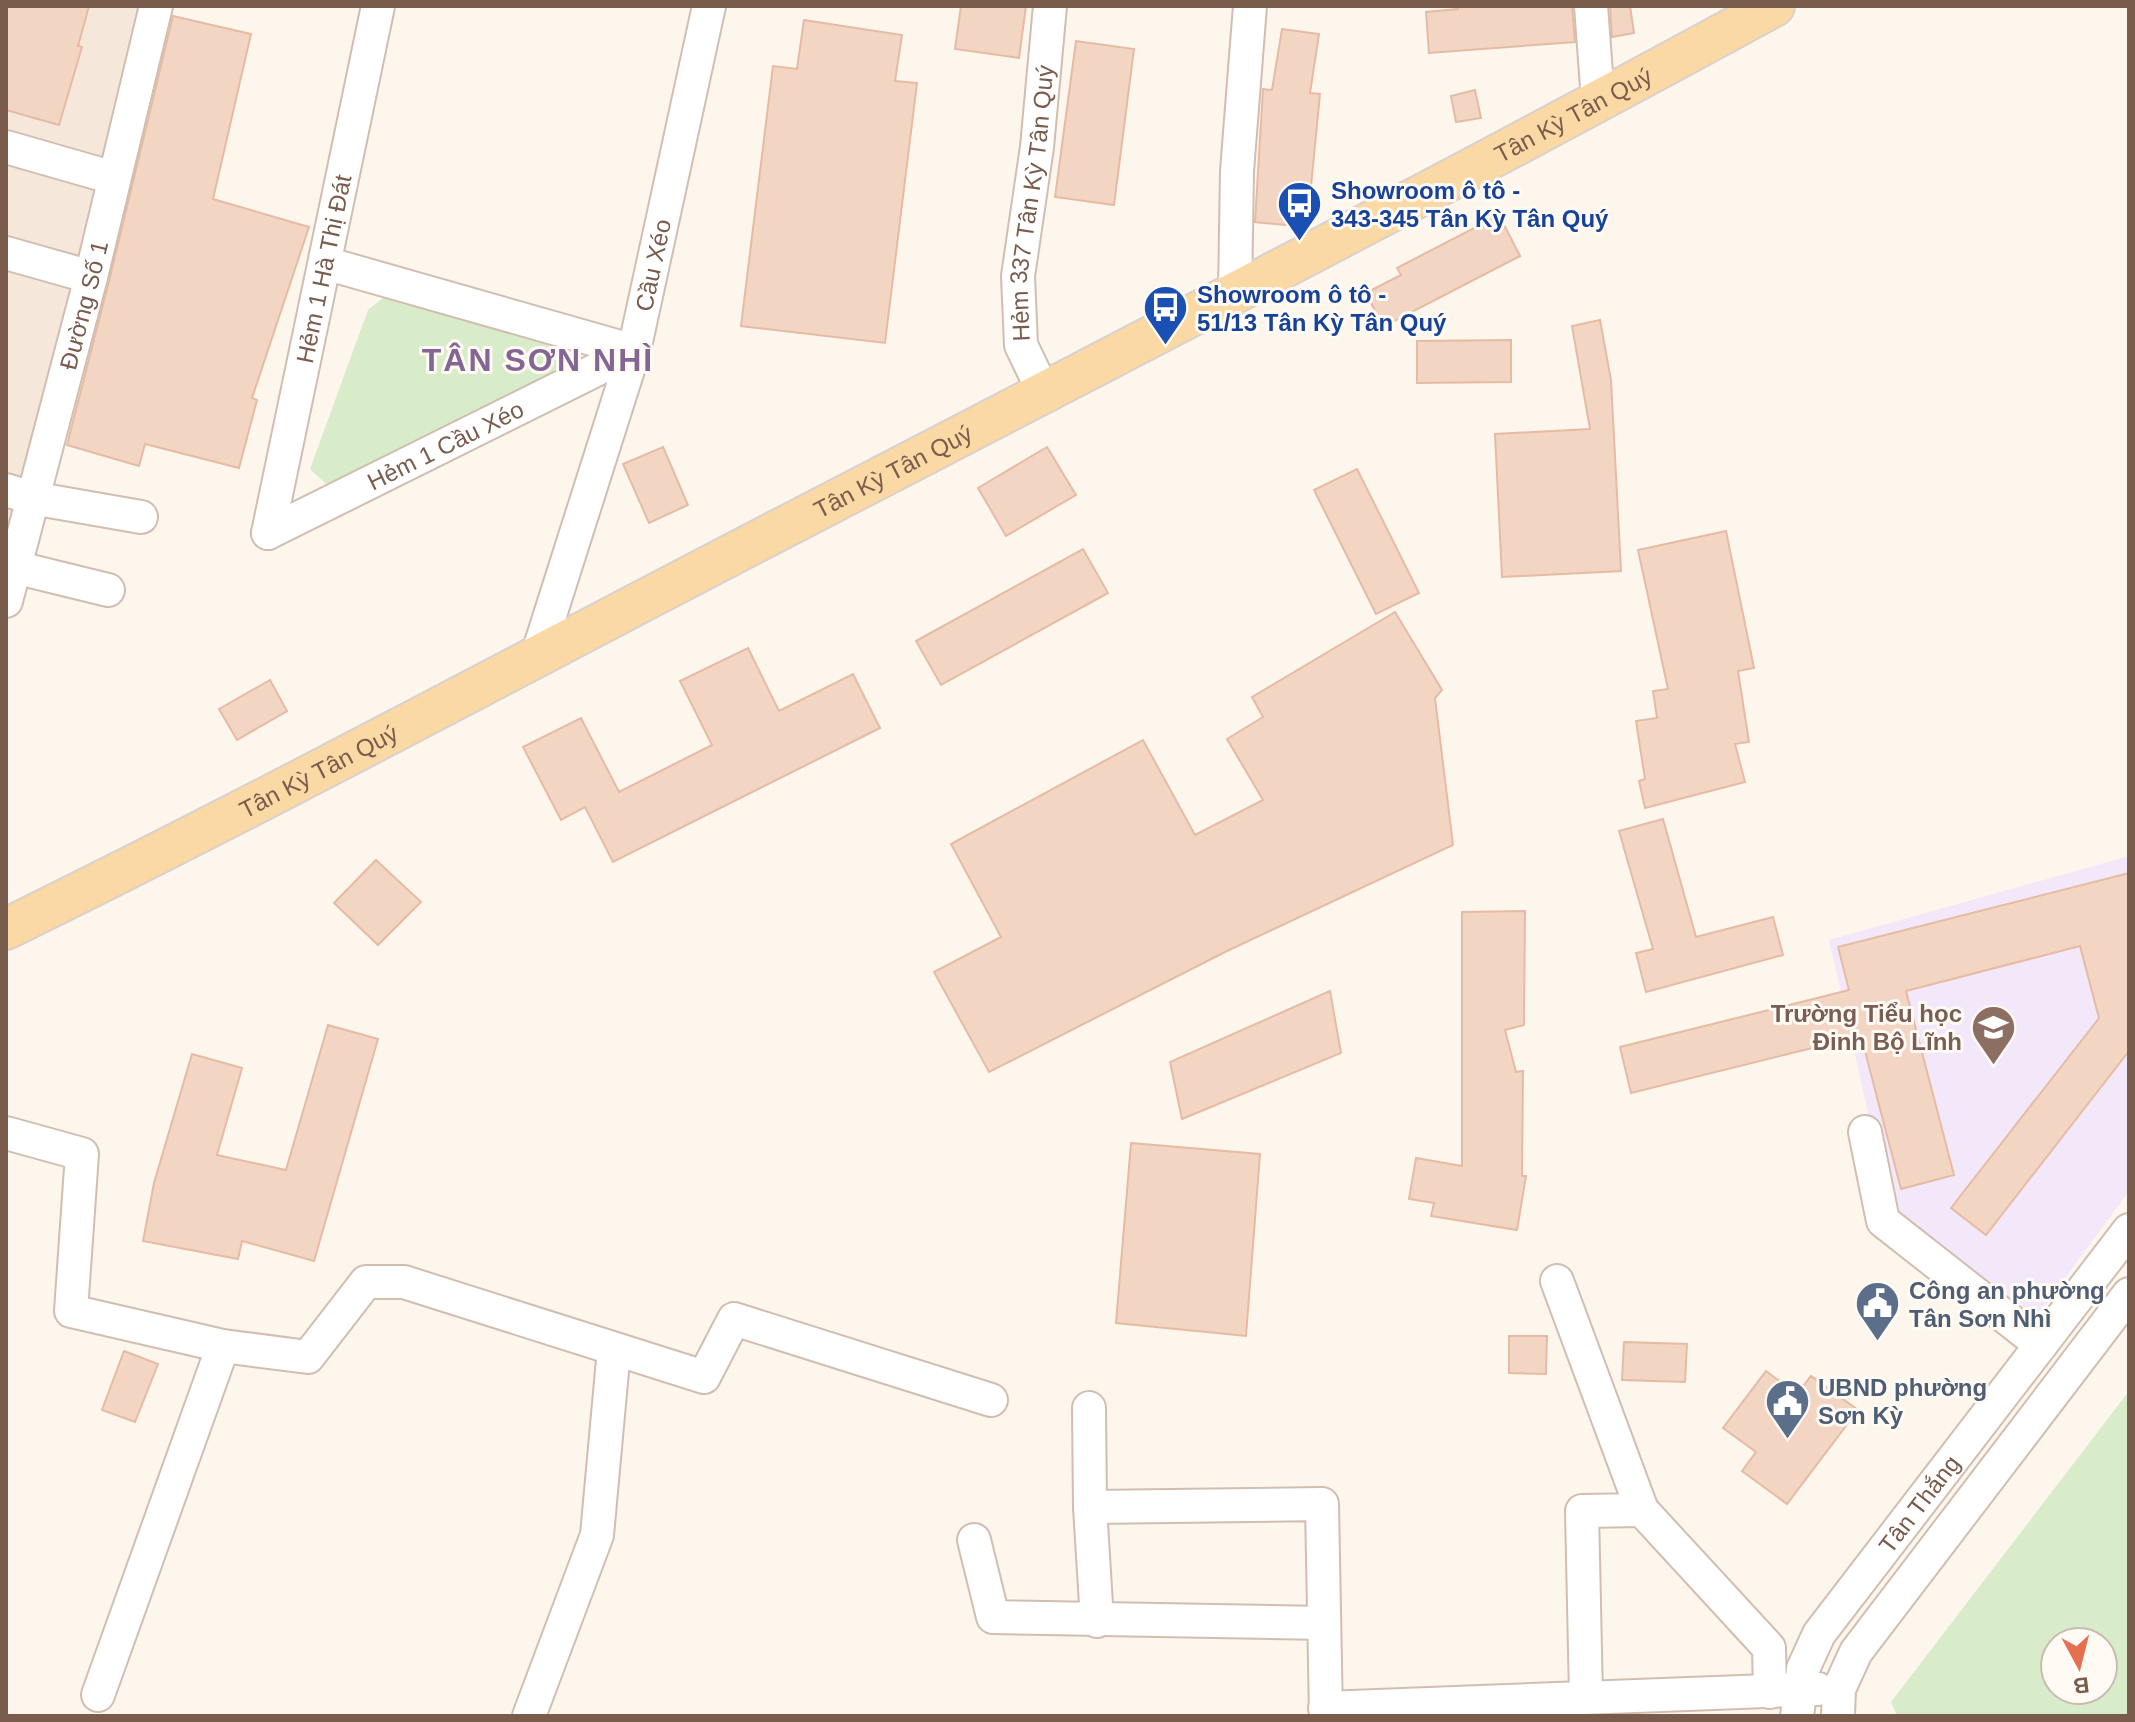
<svg xmlns="http://www.w3.org/2000/svg" width="2135" height="1722" font-family="Helvetica,sans-serif">
  <rect width="100%" height="100%" fill="#fdf6ec"/>
  <path fill="#f5e8da" d="M 6,6 L 149,6 L 6,568 Z"/>
  <path fill="#f3e8fa" d="M 2129,856 L 2129,1191 L 2033,1322 L 1894,1227 L 1829,940 Z"/>
  <path fill="#d8ecc9" fill-rule="evenodd" d="M 394,289 L 567,352 L 569,369 L 327,485 L 310,469 L 368,310 Z
    M 2129,1391 L 2129,1716 L 1897,1716 L 1891,1702 ZM 2055,1642 L 2103,1642 L 2103,1690 L 2055,1690 Z"/>
  <path fill="#f3d5c3" stroke="#e6bba3" stroke-width="2" d="M 6,6 L 89,6 L 78,46 L 82,47 L 59,125 L 6,110 Z
    M 961,6 L 1026,6 L 1019,58 L 955,49 Z
    M 1457,6 L 1572,6 L 1575,42 L 1429,53 L 1426,12 L 1458,9 Z
    M 1610,6 L 1630,6 L 1634,33 L 1612,37 Z
    M 173,16 L 251,34 L 213,199 L 309,227 L 252,398 L 257,400 L 239,468 L 145,444 L 139,466 L 67,445 L 109,281 Z
    M 804,20 L 902,35 L 895,81 L 917,83 L 885,343 L 741,326 L 773,66 L 797,69 Z
    M 1282,29 L 1319,34 L 1310,93 L 1320,94 L 1307,227 L 1255,222 L 1263,89 L 1272,90 Z
    M 1076,41 L 1134,49 L 1114,205 L 1055,197 Z
    M 1475,90 L 1481,118 L 1456,122 L 1451,96 Z
    M 1499,215 L 1520,256 L 1383,327 L 1366,293 L 1401,275 L 1397,268 Z
    M 1600,320 L 1611,380 L 1621,571 L 1502,577 L 1495,434 L 1590,429 L 1572,326 Z
    M 1511,340 L 1511,382 L 1417,383 L 1417,341 Z
    M 663,447 L 688,505 L 649,523 L 623,464 Z
    M 1047,447 L 1076,495 L 1006,536 L 978,488 Z
    M 1357,469 L 1419,593 L 1376,614 L 1314,490 Z
    M 1726,531 L 1754,668 L 1738,671 L 1749,742 L 1735,744 L 1745,782 L 1645,808 L 1639,781 L 1645,779 L 1636,721 L 1657,718 L 1653,691 L 1668,689 L 1638,550 Z
    M 1083,549 L 1108,593 L 941,685 L 916,641 Z
    M 1395,612 L 1442,690 L 1435,698 L 1453,845 L 1227,951 L 989,1072 L 934,972 L 1001,937 L 951,844 L 1143,740 L 1195,835 L 1263,800 L 1227,739 L 1263,717 L 1252,697 Z
    M 748,648 L 779,711 L 853,674 L 880,728 L 613,862 L 585,807 L 561,820 L 523,747 L 581,718 L 619,792 L 712,745 L 680,681 Z
    M 270,680 L 287,711 L 237,740 L 219,709 Z
    M 1663,819 L 1696,937 L 1773,917 L 1783,955 L 1646,992 L 1636,953 L 1653,949 L 1619,831 Z
    M 376,860 L 421,902 L 378,945 L 334,903 Z
    M 2129,873 L 2129,1051 L 1986,1235 L 1951,1208 L 2099,1018 L 2080,946 L 1906,991 L 1954,1175 L 1901,1189 L 1861,1036 L 1631,1093 L 1620,1047 L 1849,990 L 1838,947 Z
    M 1525,911 L 1524,1025 L 1505,1030 L 1516,1072 L 1523,1071 L 1522,1176 L 1526,1176 L 1517,1230 L 1431,1216 L 1434,1203 L 1409,1199 L 1416,1158 L 1462,1166 L 1462,912 Z
    M 1330,991 L 1341,1053 L 1182,1119 L 1170,1062 Z
    M 328,1025 L 378,1039 L 314,1261 L 242,1241 L 238,1259 L 143,1241 L 154,1183 L 192,1054 L 242,1068 L 217,1155 L 286,1170 Z
    M 1131,1143 L 1260,1154 L 1246,1336 L 1116,1323 Z
    M 1509,1336 L 1547,1336 L 1546,1374 L 1509,1373 Z
    M 1624,1342 L 1687,1344 L 1685,1382 L 1622,1380 Z
    M 124,1351 L 158,1364 L 135,1422 L 102,1410 Z
    M 1766,1371 L 1797,1394 L 1811,1376 L 1858,1410 L 1787,1504 L 1742,1471 L 1756,1452 L 1723,1428 Z"/>
  <g fill="none" stroke-linecap="round" stroke-linejoin="round">
    <defs>
      <g id="minor">
        <path d="M 1591,6 L 1598,100"/>
        <path d="M 6,147 L 114,178"/>
        <path d="M 6,253 L 91,277"/>
        <path d="M 325,263 L 634,351"/>
        <path d="M 1235,293 L 1237,171 L 1250,6"/>
        <path id="s1" d="M 1044,393 L 1021,345 L 1018,276 L 1037,147 L 1050,6"/>
        <path d="M 6,490 L 32,498 L 141,517"/>
        <path id="s2" d="M 268,533 L 378,6"/>
        <path id="s3" d="M 268,533 L 634,351"/>
        <path d="M 14,567 L 108,590"/>
        <path id="s4" d="M 6,601 L 91,277 L 156,6"/>
        <path id="s5" d="M 537,656 L 634,351 L 709,6"/>
        <path d="M 1865,1132 L 1883,1221 L 2041,1345"/>
        <path d="M 6,1133 L 82,1154 L 71,1311 L 223,1346 L 308,1357 L 366,1282 L 404,1282 L 704,1377 L 734,1319 L 991,1400"/>
        <path d="M 1557,1281 L 1642,1510 L 1769,1648 L 1770,1692"/>
        <path d="M 1089,1408 L 1090,1507 L 1097,1621"/>
        <path d="M 1090,1507 L 1322,1504 L 1326,1716"/>
        <path d="M 974,1540 L 993,1617 L 1324,1623"/>
        <path d="M 98,1695 L 223,1346"/>
        <path d="M 1586,1697 L 1582,1511 L 1642,1510"/>
        <path d="M 1325,1708 L 1818,1689"/>
        <path d="M 529,1716 L 597,1535 L 614,1349"/>
        <path id="s6" d="M 1797,1716 L 1803,1669 L 1819,1634 L 2129,1230"/>
        <path d="M 1838,1716 L 1839,1689 L 1856,1652 L 2129,1294"/>
      </g>
      <g id="major">
        <path id="s7" d="M 6,929 C 249,810 487,682 727,557 C 1077,375 1428,195 1774,6"/>
      </g>
    </defs>
    <use href="#minor" stroke="#d1beb0" stroke-width="36"/>
    <use href="#major" stroke="#dad1cd" stroke-width="44"/>
    <use href="#minor" stroke="#fff" stroke-width="32"/>
    <use href="#major" stroke="#fbd9a5" stroke-width="40"/>
  </g>
  <defs>
    <symbol id="bus-pin" viewBox="-11 -11 22 30"><path d="M0 17L-7.5 6A9.5 9.5 0 1 1 7.5 6Z" fill="#1a4fb4" stroke="#fffaf3"/><path d="M-5-6H5V4H4V6H2V4H-2V6H-4V4H-5ZM-3.5-4V0h7V-4ZM-3.5 1.2v1.5H-2V1.2ZM2 1.2v1.5H3.5V1.2Z" fill="#fff"/></symbol>
    <symbol id="school-pin" viewBox="-11 -11 22 30"><path d="M0 17L-7.5 6A9.5 9.5 0 1 1 7.5 6Z" fill="#8d6e63" stroke="#fffaf3"/><path d="M0-5L7-2L0 1L-7-2ZM-4 1L0 2.5L4 1V4Q0 6-4 4Z" fill="#fff"/></symbol>
    <symbol id="civic-pin" viewBox="-11 -11 22 30"><path d="M0 17L-7.5 6A9.5 9.5 0 1 1 7.5 6Z" fill="#5c6f8a" stroke="#fffaf3"/><path d="M-.6-6.5H3V-4.5H.6V-3L4-1V1h2V6H-6V1h2V-1L-.6-3ZM-1.2 2.5V6h2.4V2.5Z" fill="#fff"/></symbol>
  </defs>
  <g fill-rule="evenodd">
    <use href="#bus-pin" x="1274" y="178" width="51" height="69"/>
    <use href="#bus-pin" x="1140" y="282" width="51" height="69"/>
    <use href="#school-pin" x="1968" y="1002" width="51" height="69"/>
    <use href="#civic-pin" x="1852" y="1278" width="51" height="69"/>
    <use href="#civic-pin" x="1762" y="1376" width="51" height="69"/>
  </g>
  <g text-anchor="middle" dominant-baseline="central" stroke-width="6" stroke-linejoin="round" paint-order="stroke">
    <g font-size="24" fill="#7a5c4d" stroke="#fffaf3">
      <text stroke="none"><textPath href="#s7" startOffset="1766">Tân Kỳ Tân Quý</textPath></text>
      <text stroke="none"><textPath href="#s1" startOffset="196">Hẻm 337 Tân Kỳ Tân Quý</textPath></text>
      <text stroke="none"><textPath href="#s5" startOffset="408">Cầu Xéo</textPath></text>
      <text stroke="none"><textPath href="#s2" startOffset="270">Hẻm 1 Hà Thị Đát</textPath></text>
      <text stroke="none"><textPath href="#s4" startOffset="306">Đường Số 1</textPath></text>
      <text stroke="none"><textPath href="#s3" startOffset="198">Hẻm 1 Cầu Xéo</textPath></text>
      <text stroke="none"><textPath href="#s7" startOffset="998">Tân Kỳ Tân Quý</textPath></text>
      <text stroke="none"><textPath href="#s7" startOffset="350">Tân Kỳ Tân Quý</textPath></text>
      <text stroke="none"><textPath href="#s6" startOffset="250">Tân Thắng</textPath></text>
    </g>
    <g font-size="24" font-weight="bold" fill="#164399" stroke="#fffaf3" text-anchor="start">
      <text x="1331" y="190">Showroom ô tô -<tspan x="1331" dy="28">343-345 Tân Kỳ Tân Quý</tspan></text>
      <text x="1197" y="294">Showroom ô tô -<tspan x="1197" dy="28">51/13 Tân Kỳ Tân Quý</tspan></text>
    </g>
    <g font-size="24" font-weight="bold" fill="#785e54" stroke="#fffaf3" text-anchor="end">
      <text x="1962" y="1013">Trường Tiểu học<tspan x="1962" dy="28">Đinh Bộ Lĩnh</tspan></text>
    </g>
    <g font-size="24" font-weight="bold" fill="#4e5e75" stroke="#fffaf3" text-anchor="start">
      <text x="1909" y="1290">Công an phường<tspan x="1909" dy="28">Tân Sơn Nhì</tspan></text>
      <text x="1818" y="1387">UBND phường<tspan x="1818" dy="28">Sơn Kỳ</tspan></text>
    </g>
    <g font-size="32" font-weight="bold" letter-spacing="2" fill="#846695" stroke="#fffaf3">
      <text x="538" y="360">TÂN SƠN NHÌ</text>
    </g>
  </g>
  <rect width="2135" height="1722" fill="none" stroke="#7a5c4d" stroke-width="16"/>
  <g transform="translate(2079 1666) rotate(173)"><circle r="38" fill="#fffaf3" stroke="#cabbb1" stroke-width="2"/>
  <path d="M0-6L14 30L0 20L-14 30Z" fill="#e76f51"/>
  <text y="-12" font-size="22" font-weight="bold" text-anchor="middle" fill="#7a5c4d">B</text>
  </g>
</svg>
